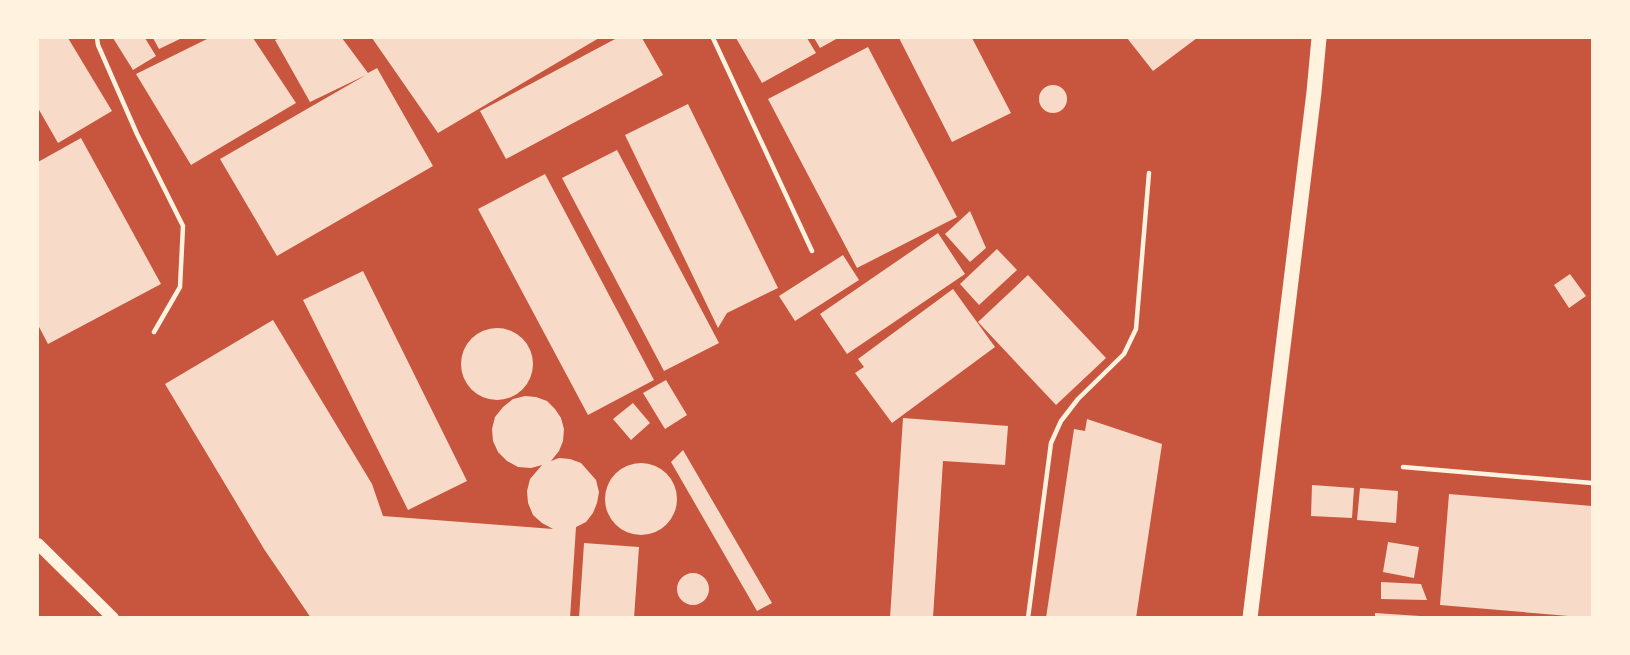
<svg xmlns="http://www.w3.org/2000/svg" width="1630" height="655" font-family="'Sofia Sans Condensed',sans-serif">
  <rect width="100%" height="100%" fill="#c8553d"/>
  <path fill="#f7dbc8" d="M 38,38 L 68,38 L 112,111 L 58,143 L 38,108 Z
    M 113,38 L 145,38 L 156,56 L 133,70 Z
    M 153,38 L 182,38 L 159,49 Z
    M 209,38 L 253,38 L 296,103 L 191,165 L 136,74 Z
    M 280,38 L 342,38 L 368,73 L 377,68 L 433,166 L 277,256 L 220,159 L 366,75 L 310,102 L 275,40 Z
    M 372,38 L 599,38 L 438,133 Z
    M 617,38 L 642,38 L 663,75 L 506,159 L 480,111 Z
    M 736,38 L 807,38 L 816,53 L 762,83 Z
    M 814,38 L 838,38 L 820,48 Z
    M 899,38 L 972,38 L 1011,113 L 952,142 Z
    M 1127,38 L 1197,38 L 1153,71 Z
    M 868,47 L 957,217 L 857,268 L 768,99 Z
    M1039 99a14 14 0 1 1 28 0a14 14 0 1 1-28 0Z
    M 688,104 L 778,288 L 727,313 L 718,328 L 625,135 Z
    M 81,138 L 161,284 L 48,344 L 38,325 L 38,162 Z
    M 617,150 L 719,343 L 664,371 L 562,178 Z
    M 545,174 L 654,380 L 588,415 L 478,209 Z
    M 970,211 L 986,248 L 970,262 L 945,234 Z
    M 938,233 L 965,274 L 847,354 L 820,314 Z
    M 997,249 L 1017,270 L 979,305 L 960,284 Z
    M 843,255 L 859,280 L 795,321 L 779,296 Z
    M 363,271 L 467,481 L 408,510 L 303,300 Z
    M 1570,274 L 1586,296 L 1569,308 L 1554,285 Z
    M 1028,275 L 1106,358 L 1056,405 L 978,322 Z
    M 953,289 L 995,347 L 892,423 L 855,373 L 864,367 L 858,359 Z
    M 273,320 L 372,484 L 383,516 L 553,529 L 542,523 L 533,515 L 528,503 L 527,491 L 530,479 L 542,465 L 531,468 L 518,467 L 507,461 L 498,452 L 493,441 L 492,429 L 495,417 L 503,407 L 513,399 L 525,396 L 536,397 L 547,401 L 555,409 L 561,418 L 564,429 L 563,441 L 559,451 L 551,461 L 559,458 L 570,459 L 581,463 L 596,480 L 599,492 L 597,503 L 593,513 L 586,522 L 576,527 L 570,618 L 311,618 L 264,549 L 165,384 Z
    M461 364a36 36 0 1 1 72 0a36 36 0 1 1-72 0Z
    M 666,380 L 687,415 L 665,429 L 643,393 Z
    M 633,403 L 650,423 L 631,440 L 613,419 Z
    M 903,418 L 1008,426 L 1005,465 L 943,461 L 933,618 L 890,618 Z
    M 1087,419 L 1162,444 L 1136,618 L 1046,618 L 1074,429 L 1085,431 Z
    M 683,450 L 772,603 L 757,611 L 671,462 Z
    M605 499a36 36 0 1 1 72 0a36 36 0 1 1-72 0Z
    M 1312,485 L 1354,488 L 1352,518 L 1311,516 Z
    M 1360,488 L 1398,491 L 1396,523 L 1357,520 Z
    M 1449,494 L 1592,506 L 1592,618 L 1440,605 Z
    M 1388,542 L 1419,547 L 1414,578 L 1383,572 Z
    M 584,543 L 639,547 L 634,618 L 579,618 Z
    M677 589a16 16 0 1 1 32 0a16 16 0 1 1-32 0Z
    M 1381,582 L 1421,584 L 1427,600 L 1381,599 Z
    M 1375,613 L 1420,616 L 1420,618 L 1375,618 Z"/>
  <g fill="none" stroke-linecap="round" stroke-linejoin="round">
    <path stroke="#fff3e0" stroke-width="4.5" d="M 97,38 L 98,45 L 137,134 L 183,226 L 180,287 L 154,332
      M 713,38 L 812,251
      M 1403,467 L 1592,483
      M 1028,618 L 1051,443 L 1061,421 L 1078,399 L 1124,354 L 1136,329 L 1149,173"/>
    <path stroke="#fff3e0" stroke-width="12" d="M 38,544 L 113,618"/>
    <path stroke="#fff3e0" stroke-width="15" d="M 1250,618 L 1314,92 L 1319,38"/>
  </g>
  <rect width="1630" height="655" fill="none" stroke="#fff3e0" stroke-width="78"/>
</svg>
